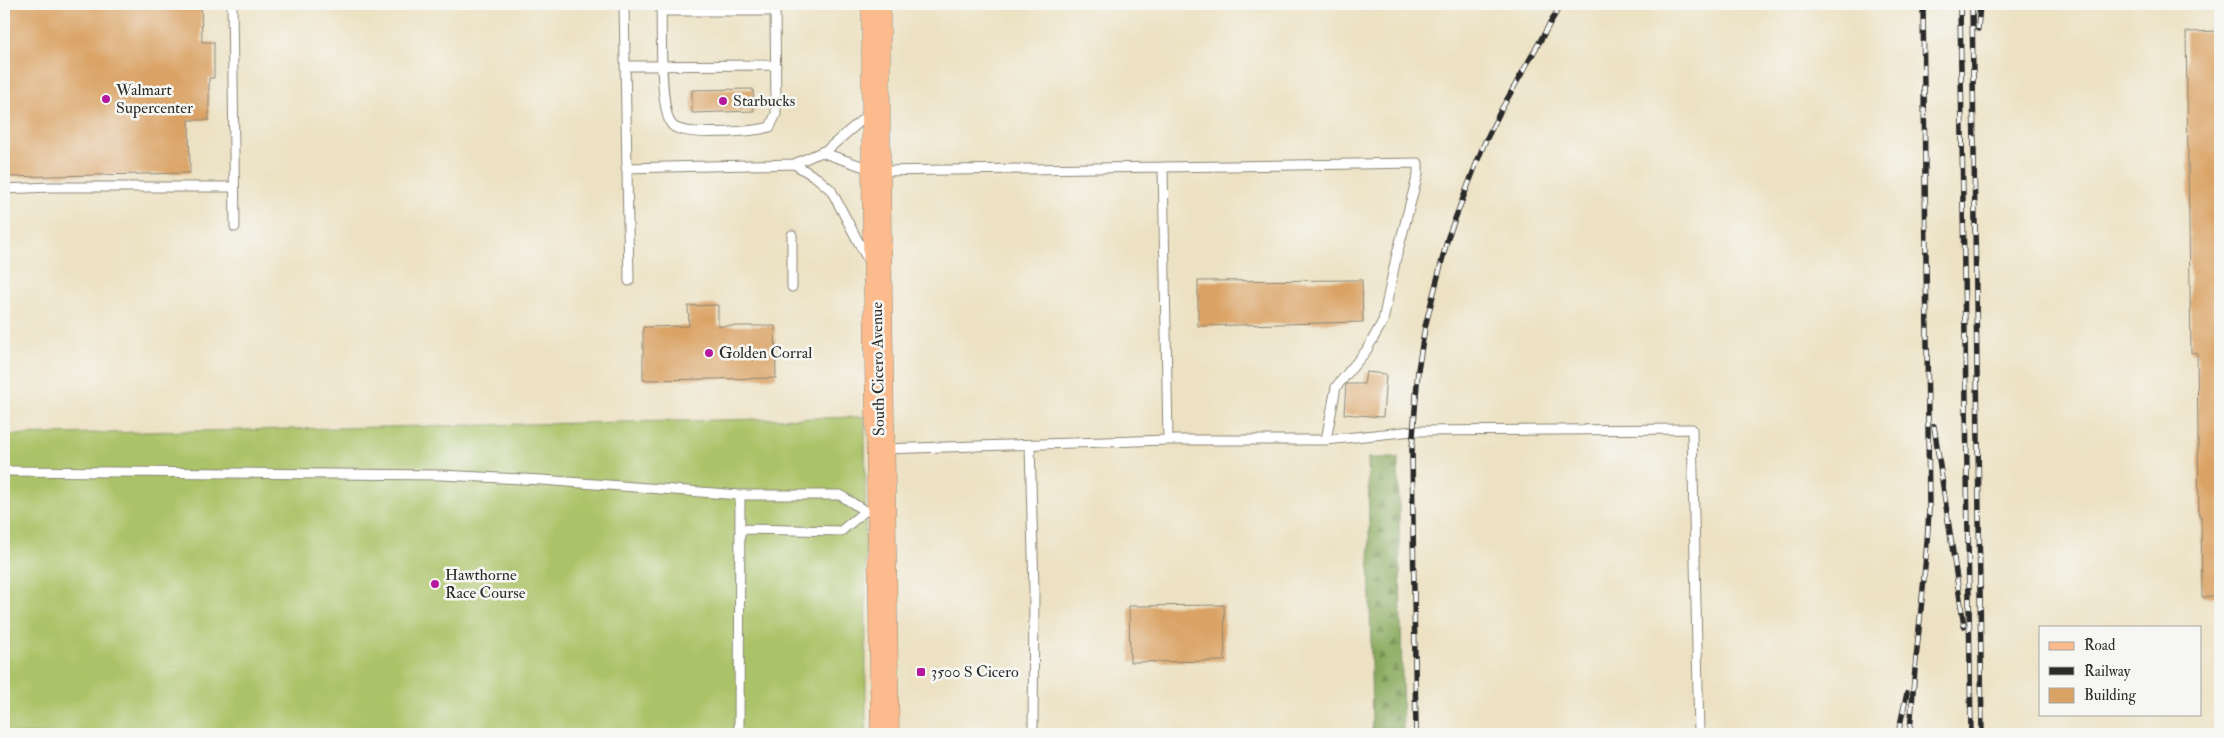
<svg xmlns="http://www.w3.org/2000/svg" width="2224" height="738" font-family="'IM FELL Double Pica',serif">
  <defs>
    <pattern id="forest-firs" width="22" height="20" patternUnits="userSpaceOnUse" patternTransform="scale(1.25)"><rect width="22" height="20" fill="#88a95c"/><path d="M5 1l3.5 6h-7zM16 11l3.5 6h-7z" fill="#6f8a4c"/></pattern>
  </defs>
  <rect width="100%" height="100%" fill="#f6f6f2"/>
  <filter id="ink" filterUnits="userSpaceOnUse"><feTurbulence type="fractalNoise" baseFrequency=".02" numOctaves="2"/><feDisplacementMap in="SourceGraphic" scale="10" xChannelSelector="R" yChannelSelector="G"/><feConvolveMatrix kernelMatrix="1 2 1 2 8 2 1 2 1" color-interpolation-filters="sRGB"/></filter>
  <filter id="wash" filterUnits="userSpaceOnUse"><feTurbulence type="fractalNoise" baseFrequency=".0096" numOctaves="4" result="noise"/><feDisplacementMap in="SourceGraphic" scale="20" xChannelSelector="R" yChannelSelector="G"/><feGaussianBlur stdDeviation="1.12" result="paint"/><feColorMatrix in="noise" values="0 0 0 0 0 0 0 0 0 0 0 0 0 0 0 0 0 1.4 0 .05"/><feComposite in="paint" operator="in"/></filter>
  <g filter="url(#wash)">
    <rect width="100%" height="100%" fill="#ece1c2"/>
    <path fill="url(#forest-firs)" stroke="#5a6a44" d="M 1368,458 L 1398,458 L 1403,734 L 1372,734 Z"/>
    <path fill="#abc368" stroke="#6b774a" d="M 865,417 L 866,734 L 4,734 L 4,435 Z"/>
    <g id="blocks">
      <path fill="#daa365" d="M 4,4 L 201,4 L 202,42 L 214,42 L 214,78 L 209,78 L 209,120 L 189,120 L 190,173 L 4,177 Z
        M 2220,31 L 2220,597 L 2202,597 L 2201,516 L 2199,517 L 2197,352 L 2191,353 L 2186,32 Z
        M 753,89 L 754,111 L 692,113 L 692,90 Z
        M 1362,280 L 1363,322 L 1198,326 L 1198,281 Z
        M 718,305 L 718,326 L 775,326 L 776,378 L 643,380 L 643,327 L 689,326 L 688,306 Z
        M 1366,372 L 1386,374 L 1383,417 L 1344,414 L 1346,384 L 1364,384 Z
        M 1224,605 L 1225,661 L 1130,662 L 1129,606 Z"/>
    </g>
  </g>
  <g filter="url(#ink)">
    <use href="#blocks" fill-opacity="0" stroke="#8c8676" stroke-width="1"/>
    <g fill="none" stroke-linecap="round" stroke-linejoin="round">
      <defs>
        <path id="service" d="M 232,4 L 235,227
          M 624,4 L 629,281
          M 661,4 C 662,26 659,111 672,125 C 683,138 754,131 770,127 L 776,114 L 775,4
          M 661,11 L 775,11
          M 625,66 L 776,65
          M 821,152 L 876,171 L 1163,167
          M 794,164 L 817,178 L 831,190 L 869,262
          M 626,168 L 794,164 L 828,149 L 871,112
          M 4,189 L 51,187 L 234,187
          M 792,235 L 792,287
          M 1168,440 L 1163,167 L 1418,163 L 1418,174 L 1396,258 L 1383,321 L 1366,351 L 1336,387 L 1326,440
          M 1030,445 L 1034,590 L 1033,734
          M 883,449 L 1168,440 L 1326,440 L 1413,431 L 1692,429 L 1699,734
          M 4,471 L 441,475 L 542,480 L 740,495 L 840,495 L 865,511 L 878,511
          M 740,529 L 841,531 L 865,511
          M 739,734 L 740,495"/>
        <path id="primary" d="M 876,4 L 876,171 L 885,734"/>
      </defs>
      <use href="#service" stroke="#8c8676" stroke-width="11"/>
      <use href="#primary" stroke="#8c8676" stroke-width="29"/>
      <use href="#service" stroke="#fff" stroke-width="9"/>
      <use href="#primary" stroke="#fbbb8d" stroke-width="28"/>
      <defs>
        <path id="rail" d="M 1960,4 L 1971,734
          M 1972,4 L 1982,734
          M 1978,29 L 1980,4
          M 1934,426 L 1964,626
          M 1416,734 L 1412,450 L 1418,370 L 1425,327 L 1448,237 L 1484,144 L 1501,110 L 1561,4
          M 1898,734 L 1907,693
          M 1910,734 C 1914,658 1926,583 1929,508 L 1923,4"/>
      </defs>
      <use href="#rail" stroke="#2b2b2b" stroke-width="5.5"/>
      <use href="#rail" stroke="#f6f6f2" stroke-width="4" stroke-dasharray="11" stroke-linecap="butt"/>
    </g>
  </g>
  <g fill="#b5179e" stroke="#f6f6f2" stroke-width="2">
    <circle cx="106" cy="99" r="5"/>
    <circle cx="723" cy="101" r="5"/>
    <circle cx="709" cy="353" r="5"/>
    <circle cx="435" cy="584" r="5"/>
    <rect x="916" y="667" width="10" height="10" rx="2.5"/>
  </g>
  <g text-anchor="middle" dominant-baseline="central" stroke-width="5" stroke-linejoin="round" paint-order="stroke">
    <g font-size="16" fill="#2b2b2b" stroke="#f6f6f2" text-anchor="start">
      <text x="116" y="90">Walmart<tspan x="116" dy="18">Supercenter</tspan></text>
      <text x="733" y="101">Starbucks</text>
      <text x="719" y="353">Golden Corral</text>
      <text x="445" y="575">Hawthorne<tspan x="445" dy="18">Race Course</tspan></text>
      <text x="931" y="672">3500 S Cicero</text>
    </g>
    <g font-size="16" fill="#2b2b2b" stroke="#f6f6f2">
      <text transform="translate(878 369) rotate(-91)">South Cicero Avenue</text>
    </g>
  </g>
  <rect width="2224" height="738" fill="none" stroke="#f6f6f2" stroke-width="20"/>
  <rect x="2039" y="626" width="162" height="90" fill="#f6f6f2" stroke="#a5a5a2"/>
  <rect x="2049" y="642" width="25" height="8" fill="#fbbb8d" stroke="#a5a5a2"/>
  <text x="2084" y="650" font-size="15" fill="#2b2b2b">Road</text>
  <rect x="2049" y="667" width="25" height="8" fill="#2b2b2b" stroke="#a5a5a2"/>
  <text x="2084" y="676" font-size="15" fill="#2b2b2b">Railway</text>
  <rect x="2049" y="688" width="25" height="15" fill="#daa365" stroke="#a5a5a2"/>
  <text x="2084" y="700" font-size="15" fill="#2b2b2b">Building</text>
</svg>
